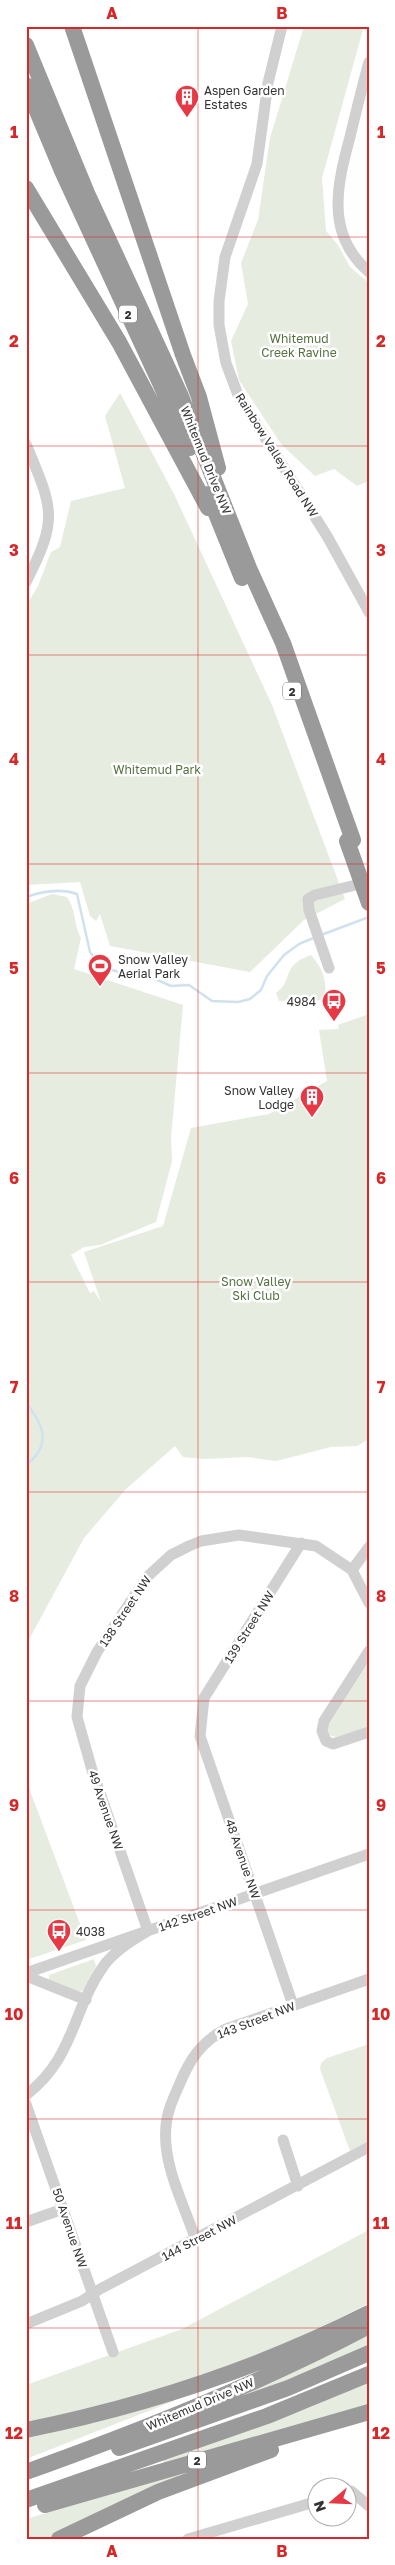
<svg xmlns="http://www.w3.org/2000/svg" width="395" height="2565" font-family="'Golos Text',sans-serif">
  <rect width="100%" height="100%" fill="#fff"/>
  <path fill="#e6ecdf" d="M 304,26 L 364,26 L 322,178 L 326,231 L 338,245 L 350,267 L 369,283 L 369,481 L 357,486 L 334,469 L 315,476 L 281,444 L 239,380 L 231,341 L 248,304 L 241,263 L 258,220 L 270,138 Z
    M 120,393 L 174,494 L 272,705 L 345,899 L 304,920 L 250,972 L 110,946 L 100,914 L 96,921 L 90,916 L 80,882 L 26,885 L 26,606 L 38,586 L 51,552 L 60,547 L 71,501 L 125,488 L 105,416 Z
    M 52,894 L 67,897 C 77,912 73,923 81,938 L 74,969 L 183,1005 L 171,1138 L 172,1161 L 156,1222 L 100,1245 L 84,1247 L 71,1255 L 90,1293 L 94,1291 L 101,1302 L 84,1252 L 163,1226 L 191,1128 L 269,1114 L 327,1081 L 319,1030 L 339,1029 L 338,1025 L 369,1014 L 369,1439 L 357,1446 L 331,1447 L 276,1461 L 247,1457 L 204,1459 L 183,1457 L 175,1446 L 126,1489 L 84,1538 L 26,1645 L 26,904 Z
    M 311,955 C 323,969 327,980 325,998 L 302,1006 L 294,1000 L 279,1001 L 276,993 C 290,983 285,972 296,963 C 300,959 306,957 311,955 Z
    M 369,1662 L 369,1727 L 336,1737 L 329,1735 L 327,1726 Z
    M 26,1780 L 86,1940 L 26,1960 Z
    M 94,1959 L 96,1966 L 83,1990 L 80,1992 L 49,1980 L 49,1975 Z
    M 369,2044 L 369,2141 L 350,2151 L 320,2069 L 321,2063 L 327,2058 Z
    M 369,2230 L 369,2303 C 262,2360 145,2398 26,2423 L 26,2385 L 182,2329 Z
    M 369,2334 L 369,2346 L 342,2359 L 204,2411 Z
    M 369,2381 L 369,2405 L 164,2464 L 163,2460 L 311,2407 Z
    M 173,2397 L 174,2401 L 26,2459 L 26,2434 Z
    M 178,2475 L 179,2479 L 106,2510 L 46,2539 L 26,2539 L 26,2519 Z"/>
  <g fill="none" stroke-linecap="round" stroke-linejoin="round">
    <path stroke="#cfe2ee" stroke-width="2.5" d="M 26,897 C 43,891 60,888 77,894 L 90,952 L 101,966 L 121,973 L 144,974 L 171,986 L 189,985 L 212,1001 L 238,1002 L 250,999 L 261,990 L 267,976 L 284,955 L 299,944 L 316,937
      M 321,935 L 369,917
      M 26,1403 C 44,1425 52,1445 26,1465"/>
    <path stroke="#d0d0d0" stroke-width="11" d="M 282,26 L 268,83 L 257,164 L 225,257 L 219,301 L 219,325 L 226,363 L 238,395 L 327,536 L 369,612
      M 369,62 C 362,87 356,112 350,137 C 337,185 325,234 369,272
      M 26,444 C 53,509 59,518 26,582
      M 329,968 L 309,910 L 308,899 L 315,895 L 368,882
      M 352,1570 L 369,1547
      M 369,1651 L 324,1721 L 322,1731 L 326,1741 L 333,1744 L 369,1732
      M 26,1973 L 369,1854
      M 26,1976 L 86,2000
      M 293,2005 L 200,1736 L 204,1698 L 301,1543
      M 26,2095 C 75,2058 72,2009 105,1964 C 116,1950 132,1940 148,1931 L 92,1770 L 77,1717 L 80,1686 L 97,1652 L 147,1577 L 171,1555 L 189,1546 L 201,1541 L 239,1535 L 316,1546 L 352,1570 L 369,1603
      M 26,2104 L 113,2352
      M 283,2140 L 298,2186
      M 26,2222 L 63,2209
      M 196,2240 C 184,2205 162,2164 166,2126 C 167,2111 174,2097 180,2083 C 190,2059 202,2041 226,2029 L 369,1979
      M 26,2324 L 82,2301 L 100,2289 L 369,2147
      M 348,2492 L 351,2491 L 369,2506
      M 188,2539 L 318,2501"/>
    <path stroke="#9a9a9a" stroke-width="16" d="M 72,26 L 183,355 L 199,397 L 218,468
      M 26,45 L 87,193 L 180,394 L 249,568 L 283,643 L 353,840
      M 26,85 L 62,171 L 190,448
      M 26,188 L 119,342 L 208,508
      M 208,494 L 242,578
      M 26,2430 C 145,2406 260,2368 369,2313
      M 119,2448 L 288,2388 L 369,2353
      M 26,2472 C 143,2430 259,2384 369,2326
      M 26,2500 L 267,2416 L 369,2374
      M 45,2505 L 369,2412
      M 59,2539 L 158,2492 L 271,2450"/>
    <path stroke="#9a9a9a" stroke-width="16" d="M 347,841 L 369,903"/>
  </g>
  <path fill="none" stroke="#d62828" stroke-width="1" stroke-opacity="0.55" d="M 198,26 L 198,2539M 26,237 L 369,237M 26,446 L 369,446M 26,655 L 369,655M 26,864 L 369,864M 26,1073 L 369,1073M 26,1282 L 369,1282M 26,1492 L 369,1492M 26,1701 L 369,1701M 26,1910 L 369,1910M 26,2119 L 369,2119M 26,2328 L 369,2328"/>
  <defs>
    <symbol id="building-pin" viewBox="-11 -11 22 30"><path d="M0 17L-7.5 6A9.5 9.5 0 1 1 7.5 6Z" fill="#e63946" stroke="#fff"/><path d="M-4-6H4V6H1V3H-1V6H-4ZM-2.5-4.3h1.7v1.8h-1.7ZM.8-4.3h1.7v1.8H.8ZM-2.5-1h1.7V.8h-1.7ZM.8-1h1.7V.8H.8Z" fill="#fff"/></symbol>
    <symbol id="stadium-pin" viewBox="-11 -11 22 30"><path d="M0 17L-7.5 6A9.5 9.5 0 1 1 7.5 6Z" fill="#e63946" stroke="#fff"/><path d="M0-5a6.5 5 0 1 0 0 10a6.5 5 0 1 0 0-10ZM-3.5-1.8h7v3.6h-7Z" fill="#fff"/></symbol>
    <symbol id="bus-pin" viewBox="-11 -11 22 30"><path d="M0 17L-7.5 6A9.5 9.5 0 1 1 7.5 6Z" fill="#e63946" stroke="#fff"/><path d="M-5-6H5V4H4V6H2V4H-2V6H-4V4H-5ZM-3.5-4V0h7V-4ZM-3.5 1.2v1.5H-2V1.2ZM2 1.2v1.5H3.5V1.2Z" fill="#fff"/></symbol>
  </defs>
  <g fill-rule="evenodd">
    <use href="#building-pin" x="173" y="83" width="28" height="38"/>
    <use href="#stadium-pin" x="86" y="952" width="28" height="38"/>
    <use href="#bus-pin" x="320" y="987" width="28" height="38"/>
    <use href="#building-pin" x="298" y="1083" width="28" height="38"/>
    <use href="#bus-pin" x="45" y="1917" width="28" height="38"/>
  </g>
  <g text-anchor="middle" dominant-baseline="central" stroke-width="5" stroke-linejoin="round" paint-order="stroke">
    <g fill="#fff" stroke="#707070" stroke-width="1">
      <rect x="119" y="305.5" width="18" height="17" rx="4"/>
      <rect x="283" y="682.5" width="18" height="17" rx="4"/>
      <rect x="188" y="2451.5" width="18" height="17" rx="4"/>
    </g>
    <g font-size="11" font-weight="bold" fill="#333">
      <text x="128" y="314">2</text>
      <text x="292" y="691">2</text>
      <text x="197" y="2460">2</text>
    </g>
    <g font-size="12" fill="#333" stroke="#fff" text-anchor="start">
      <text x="204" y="90">Aspen Garden<tspan x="204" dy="14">Estates</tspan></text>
      <text x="118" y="959">Snow Valley<tspan x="118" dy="14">Aerial Park</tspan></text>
      <text x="316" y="1001" text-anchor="end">4984</text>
      <text x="294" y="1090" text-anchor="end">Snow Valley<tspan x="294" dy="14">Lodge</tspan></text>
      <text x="76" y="1931">4038</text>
    </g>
    <g font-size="12" fill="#56703f" stroke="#fff">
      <text x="299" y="338">Whitemud<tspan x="299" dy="14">Creek Ravine</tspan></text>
      <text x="157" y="769">Whitemud Park</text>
      <text x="256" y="1281">Snow Valley<tspan x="256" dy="14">Ski Club</tspan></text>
    </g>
    <g font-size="12" fill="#333" stroke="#fff">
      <text transform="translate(277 455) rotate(58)">Rainbow Valley Road NW</text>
      <text transform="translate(206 460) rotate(68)">Whitemud Drive NW</text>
      <text transform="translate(125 1611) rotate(-56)">138 Street NW</text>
      <text transform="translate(249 1627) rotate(-58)">139 Street NW</text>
      <text transform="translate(106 1810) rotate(71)">49 Avenue NW</text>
      <text transform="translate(243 1859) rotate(71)">48 Avenue NW</text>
      <text transform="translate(198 1914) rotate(-19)">142 Street NW</text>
      <text transform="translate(256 2020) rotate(-21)">143 Street NW</text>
      <text transform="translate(70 2228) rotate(71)">50 Avenue NW</text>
      <text transform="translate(199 2238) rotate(-28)">144 Street NW</text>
      <text transform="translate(200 2404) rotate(-23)">Whitemud Drive NW</text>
    </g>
  </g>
  <rect width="395" height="2565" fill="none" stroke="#ffffff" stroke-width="55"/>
  <g transform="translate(332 2502) rotate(251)"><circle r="24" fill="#ffffff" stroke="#adadad"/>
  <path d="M0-4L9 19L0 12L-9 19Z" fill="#e63946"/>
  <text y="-8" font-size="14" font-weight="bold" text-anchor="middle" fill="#333333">N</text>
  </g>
  <rect x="28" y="28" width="340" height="2510" fill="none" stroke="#d62828" stroke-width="2"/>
  <g font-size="16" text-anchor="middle" font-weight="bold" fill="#d62828">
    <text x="112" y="19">A</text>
    <text x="282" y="19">B</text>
    <text x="14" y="138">1</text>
    <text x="381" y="138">1</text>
    <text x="14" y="347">2</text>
    <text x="381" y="347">2</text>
    <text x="14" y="556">3</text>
    <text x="381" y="556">3</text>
    <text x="14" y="765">4</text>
    <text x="381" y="765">4</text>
    <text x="14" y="974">5</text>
    <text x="381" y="974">5</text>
    <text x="14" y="1184">6</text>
    <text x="381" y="1184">6</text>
    <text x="14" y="1393">7</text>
    <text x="381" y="1393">7</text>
    <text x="14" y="1602">8</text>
    <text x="381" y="1602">8</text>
    <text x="14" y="1811">9</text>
    <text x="381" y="1811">9</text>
    <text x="14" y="2020">10</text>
    <text x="381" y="2020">10</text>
    <text x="14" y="2229">11</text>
    <text x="381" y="2229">11</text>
    <text x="14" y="2439">12</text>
    <text x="381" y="2439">12</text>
    <text x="112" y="2557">A</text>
    <text x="282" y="2557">B</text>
  </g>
</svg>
